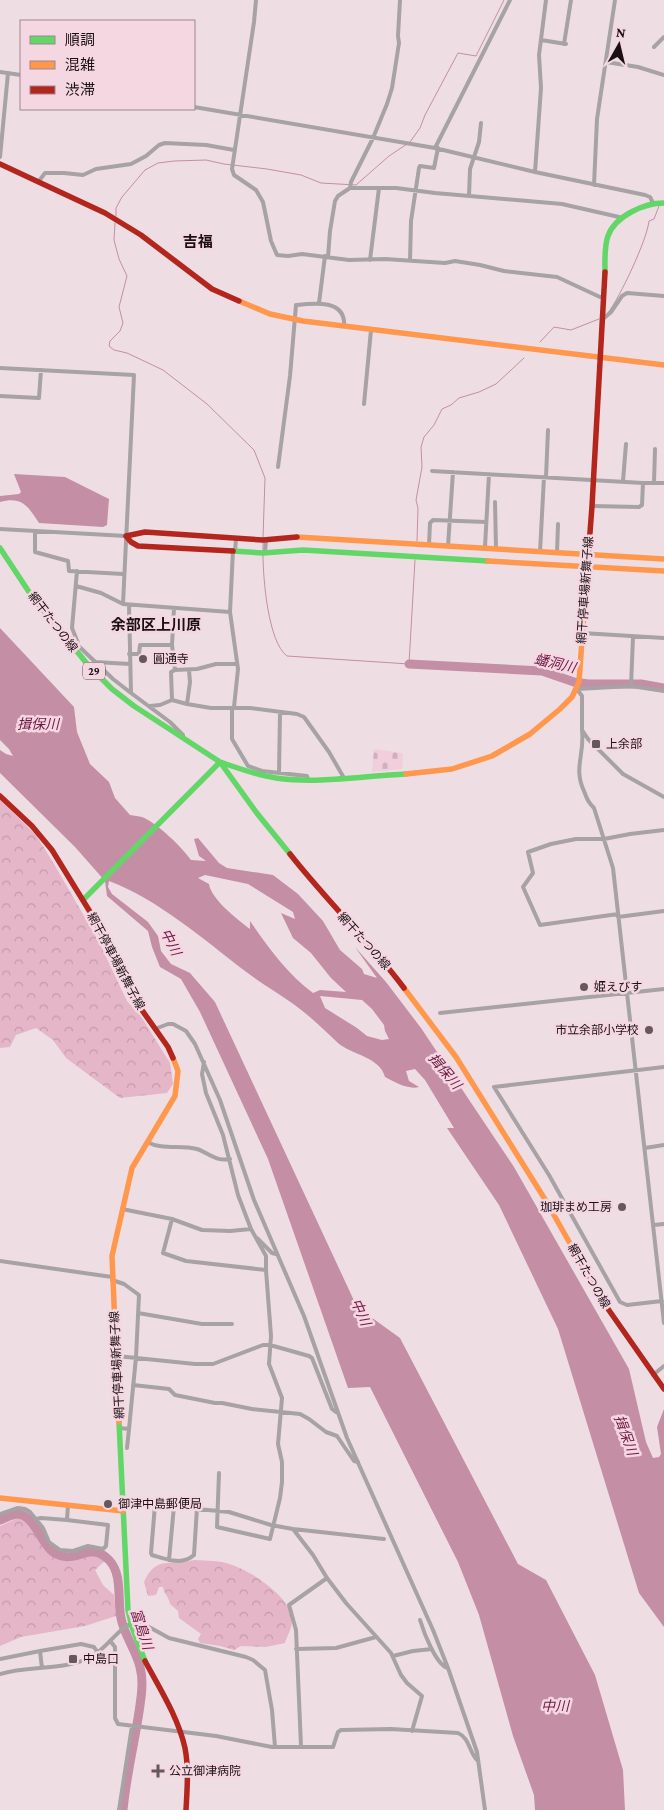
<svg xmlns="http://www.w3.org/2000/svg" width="664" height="1810" font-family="'Crimson Pro','Noto Sans JP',serif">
  <defs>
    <pattern id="forest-crowns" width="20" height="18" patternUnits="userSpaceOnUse" patternTransform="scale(1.25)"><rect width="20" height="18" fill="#e5b5c8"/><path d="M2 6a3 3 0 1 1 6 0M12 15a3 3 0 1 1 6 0" fill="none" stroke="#c49bab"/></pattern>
    <pattern id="cemetery-stones" width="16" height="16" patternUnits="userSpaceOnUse" patternTransform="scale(1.25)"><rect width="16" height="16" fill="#f2cedc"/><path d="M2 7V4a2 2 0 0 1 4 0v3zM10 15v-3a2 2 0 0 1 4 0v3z" fill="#cfb0bc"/></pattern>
  </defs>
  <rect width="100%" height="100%" fill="#eedee4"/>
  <path fill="url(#forest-crowns)" d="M 0,800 L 36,835 L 54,864 L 99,942 L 127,1001 L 142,1018 L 170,1063 L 173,1084 L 167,1093 L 120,1098 L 66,1058 L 53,1040 L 36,1028 L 16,1035 L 10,1047 L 0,1048 Z
    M 18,1518 C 24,1520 30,1523 34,1528 C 37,1531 37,1536 39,1539 C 43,1547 49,1554 58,1557 C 76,1564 86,1548 106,1560 L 95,1570 L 103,1585 L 114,1595 L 116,1616 L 85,1626 L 21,1637 L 0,1646 L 0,1526 Z
    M 194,1560 C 206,1561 221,1560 232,1565 C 251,1571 293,1598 292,1621 C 292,1628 287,1636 285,1643 L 266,1647 L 241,1646 L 234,1650 L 220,1646 L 200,1643 L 198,1639 L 201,1634 L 179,1618 L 178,1611 L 170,1604 C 169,1597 164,1594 163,1587 L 159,1587 L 156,1595 L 148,1596 L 144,1582 C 156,1555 170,1566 194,1560 Z"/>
  <path fill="url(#cemetery-stones)" d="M 374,749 L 403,753 L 402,769 L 372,772 Z"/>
  <path fill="#c48ea4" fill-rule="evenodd" d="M 14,474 L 65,477 L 109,499 L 107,525 L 103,527 L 39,523 C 28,506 22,496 0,502 L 0,496 L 19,494 L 21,492 Z
    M 0,628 L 74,707 L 77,732 L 90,764 L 109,782 L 115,798 L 130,815 C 134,816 139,816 142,817 C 157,823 182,847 191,860 L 206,861 L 199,856 L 194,839 L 198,838 L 219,863 L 227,868 L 273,875 L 298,894 L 323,921 L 340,950 L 362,969 L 364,974 L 377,978 L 355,947 L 386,982 L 421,1028 L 514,1167 L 629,1369 L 646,1442 L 653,1458 L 659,1457 L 661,1454 L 657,1427 L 664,1409 L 664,1627 L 639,1593 L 558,1329 L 499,1205 L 447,1128 L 454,1128 L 425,1080 L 415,1069 L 406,1071 L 409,1081 L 419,1087 C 408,1090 395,1082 385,1077 C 380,1057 352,1055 338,1043 C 322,1028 307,1013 289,1001 C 275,991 259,982 245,971 C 203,939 159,900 109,881 L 108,887 L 112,894 L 148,922 L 158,936 L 161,951 L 171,964 L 190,973 L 215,1002 L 357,1307 L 400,1338 L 518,1564 L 546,1580 L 595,1675 L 623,1770 L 625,1810 L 535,1810 L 534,1795 L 513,1736 L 479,1615 L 458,1562 L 370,1387 L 348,1388 L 268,1159 L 200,1012 L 181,979 L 160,967 L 152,947 L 148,931 L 107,896 L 105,881 L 75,847 L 0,773 L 0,750 L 6,754 L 13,756 L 9,749 L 0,740 ZM 205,875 L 248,884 L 293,912 L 295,919 L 281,913 L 293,938 L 311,953 L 331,978 L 346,992 L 320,990 L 313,993 C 288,975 268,947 250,921 L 250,929 C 238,920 211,899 209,884 L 198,878 ZM 320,996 L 362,1000 L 372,1009 L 384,1025 L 385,1031 L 389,1039 L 382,1040 L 367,1036 L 357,1028 L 325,1008 Z"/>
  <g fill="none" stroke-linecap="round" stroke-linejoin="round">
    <path stroke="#c48ea4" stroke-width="1" d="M 410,142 L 420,128 L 425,115 L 458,53 L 476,56 L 504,0
      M 116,216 L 116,208 L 122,197 L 145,170 L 158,163 L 174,161 L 206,160 L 224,164 L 267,169 L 301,175 L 321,183 L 356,185 L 389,156 L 407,144
      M 115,223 L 114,240 L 119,259 L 127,276 L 119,307 L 123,323 L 120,331 L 110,341 L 109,346 L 114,350 L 127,353 L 163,370 L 207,404 L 254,450 L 265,478 L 263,538
      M 608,313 C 620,297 647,240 649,221 L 654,219 L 659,206
      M 540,342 L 554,327 L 571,330 L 599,319
      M 417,541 L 418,508 L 416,500 L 422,467 L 421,447 L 424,437 L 434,425 L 442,409 L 451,405 L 459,398 L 479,392 L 496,384 L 524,358
      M 263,551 L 263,542
      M 263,555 C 263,578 268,642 287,656 L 409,664 L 415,560"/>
    <path stroke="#c48ea4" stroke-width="9" d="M 409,664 L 542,671 L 574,682 L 588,684 L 641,684 L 664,688
      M 0,1520 C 5,1518 13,1514 18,1514 C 34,1515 41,1543 53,1552 C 76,1567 89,1539 109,1560 C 123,1575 117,1599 121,1618 C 124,1635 136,1650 140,1667 C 144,1682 141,1698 139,1712 C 134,1745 126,1777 123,1810"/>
    <path stroke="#a7a2a3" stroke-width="4" d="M 256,0 L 254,22 L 232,169 L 234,175 L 256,190 L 263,202 L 271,241 L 277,255 L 288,256 L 302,254 L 349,260 L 385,259 L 445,263 L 455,261 L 480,265 L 504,271 L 557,277 L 600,297 L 603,297
      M 541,40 L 566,44
      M 564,44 L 571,0
      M 654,47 L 664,37
      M 606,62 L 638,67 L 664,75
      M 0,72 L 21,75
      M 194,107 L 435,148 L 535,172 L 645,195 L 650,197 L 653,203
      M 435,148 L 510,0
      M 0,157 L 8,73
      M 535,172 L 541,88 L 539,55 L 546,0
      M 39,181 L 45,173 L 64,173 L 83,175 L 96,169 L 131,164 L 146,156 L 159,145 L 165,143 L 206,145 L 234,150
      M 594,185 L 597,119 L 615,0
      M 350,188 L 351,182 L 373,138 L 387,104 L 392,88 L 399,43 L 398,36 L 400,0
      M 469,196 L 470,169 L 479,142 L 481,123
      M 328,257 L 330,231 L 335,201 L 338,196 L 350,188 L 396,188 L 435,193 L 562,204 L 619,217 L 621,219
      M 370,260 L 379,188
      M 410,261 L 411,221 L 419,168 L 420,166 L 434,168 L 438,148
      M 319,303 L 325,256
      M 602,320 L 611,312 L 622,296 L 627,293 L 664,296
      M 0,368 L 134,375 L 123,604 L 230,612
      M 0,396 L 39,398 L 41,370
      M 364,404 L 371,330
      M 278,467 L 290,376 L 296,305 C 314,303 346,299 344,326
      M 432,471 L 643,483 L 664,483
      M 546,477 L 548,430
      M 623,481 L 626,444
      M 654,483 L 655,449
      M 495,502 L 496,548
      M 592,506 L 639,507 L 642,505 L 643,483
      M 0,529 L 126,536
      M 35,531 L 35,552 L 68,561 L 69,571 L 123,574
      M 429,545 L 430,523 L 433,520 L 486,522
      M 448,546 L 453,472
      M 485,547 L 489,474
      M 233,550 L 230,612 L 238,669 L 234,707
      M 235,551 L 236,539
      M 265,552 L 266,540
      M 540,552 L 544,477
      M 557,553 L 558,524
      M 77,571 L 72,628 L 78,643
      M 76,586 L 101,593 L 123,604
      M 129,605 L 131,693 L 170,722 L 183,735
      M 64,632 L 113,679 L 131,693
      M 582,633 L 664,638
      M 129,654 L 139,654 L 140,645 L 172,645
      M 95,662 L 130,664
      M 175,670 L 197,669 L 216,664 L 237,664
      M 631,686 L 633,637
      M 664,691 L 631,686 L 577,689 L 582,696 L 582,730 L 588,739 L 623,774 L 664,797
      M 172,700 L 171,672 L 175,670 L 172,645 L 174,608
      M 187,704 L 190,682 L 189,670
      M 150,706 L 160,705 L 172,700 L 187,704 L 211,708 L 250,708 L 297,714 L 304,717 L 329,752 L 344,778
      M 232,708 L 232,739 L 248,766 L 262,771 L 307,776 L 308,780
      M 582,730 C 585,754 573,768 584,791 C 587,799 588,802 594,808 L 613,868 L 664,1323
      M 279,773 L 280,712
      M 618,914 L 540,925 L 523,887 L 533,873 L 528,852 L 551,844 L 576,839 L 604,839 L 630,834 L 664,830
      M 618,917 L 664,911
      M 440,1013 L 664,989
      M 155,1029 L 168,1024 L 173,1024 L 186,1031 L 195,1044 L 220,1100 L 254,1200 L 304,1316 L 347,1438 L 433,1630 L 448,1668 L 477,1752 L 485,1810
      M 204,1062 L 202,1074 L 206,1093 L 223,1135 L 238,1195 L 251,1229 L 266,1256 L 266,1270
      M 147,1142 C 162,1150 180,1145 197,1149 C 209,1153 216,1162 230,1159
      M 645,1148 L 664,1145
      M 122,1209 L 172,1219 L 202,1230 L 230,1231 L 251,1229
      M 172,1219 L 163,1253 L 186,1261 L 266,1270 L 271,1336 L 269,1364 L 282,1398 L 278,1444 L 282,1462 L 282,1482 L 280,1498 L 270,1539 L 217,1527 L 219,1473
      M 654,1225 L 664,1224
      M 257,1238 L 272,1253 L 276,1254
      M 0,1261 L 112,1277
      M 112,1280 L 124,1284 L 139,1295 L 136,1357 L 129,1429 L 120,1428
      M 662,1301 L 627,1305 L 620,1302 L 549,1175 L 494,1087 L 664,1067
      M 138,1313 L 202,1324 L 232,1324
      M 117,1356 L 195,1364 L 213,1364 L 263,1345 L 270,1345 L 309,1356 L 312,1358 L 332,1409 L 336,1412
      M 653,1375 L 664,1366
      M 133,1385 L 169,1389 L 175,1395 L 215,1403 L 222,1403 L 252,1409 L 300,1414 L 309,1419 L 326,1432 L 337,1436 L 354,1461 L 358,1462
      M 127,1448 L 129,1429
      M 123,1502 L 229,1512 L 271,1525 L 293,1529 L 384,1539
      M 155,1505 L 151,1553 L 152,1555 C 166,1559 182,1566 194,1555 L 197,1508
      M 0,1514 L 18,1508 L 25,1509 L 30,1512 L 43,1528 L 49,1542 L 60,1550 L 73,1551 L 88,1546 L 103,1549 L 106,1546 L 108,1525 L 67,1520
      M 36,1519 L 41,1518 L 67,1520 L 68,1505
      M 293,1529 L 313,1555 L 327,1578 L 346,1603 L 391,1653 L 401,1675 L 407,1683 L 422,1696 L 412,1731
      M 169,1560 L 174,1506
      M 420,1620 C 424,1633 436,1665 448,1668
      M 111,1642 L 115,1647 L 115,1718 L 118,1724 L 216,1736 L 272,1747 L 333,1747 L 338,1732 L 341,1730 L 391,1729 L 458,1733 C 470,1738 469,1753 478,1761
      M 296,1649 L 336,1648 L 376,1637
      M 40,1651 L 81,1644 L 94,1647 L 98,1653
      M 393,1656 L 413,1651 L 432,1649
      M 0,1659 L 40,1651 L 42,1668
      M 0,1674 C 29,1665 64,1671 91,1657 C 110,1647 120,1622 140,1622 L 169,1638 L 246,1657 L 253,1660 L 265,1670 L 272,1710 L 275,1747
      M 301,1746 L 296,1630 L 289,1605 L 327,1578
      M 119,1810 L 132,1726"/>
    <path stroke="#63d668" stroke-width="5.5" d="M 605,272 C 605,260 604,247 608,236 C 615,216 644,203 664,203
      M 0,548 L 31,595 L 88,665 L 112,689 L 134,706 L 220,762 L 256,812 L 290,854
      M 233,551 L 263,553 L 303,550 L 488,561
      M 83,900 L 220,762 C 238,768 256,775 276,778 C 318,784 363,776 406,774
      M 119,1422 L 128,1610 L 132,1627 L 145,1661"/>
    <path stroke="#ff974d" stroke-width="5.5" d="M 239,301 L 270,314 L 303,321 L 664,365
      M 297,537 L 664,559
      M 488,561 L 664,571
      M 406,774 L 452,769 L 492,756 L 530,734 L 560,709 L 572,697 L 579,682 L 585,599
      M 404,988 L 456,1057 L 546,1201 L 572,1247
      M 119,1422 L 112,1256 L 132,1168 L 175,1096 L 178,1071 L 173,1058
      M 0,1498 L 123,1511"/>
    <path stroke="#b3261e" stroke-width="5.5" d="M 0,164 L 105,213 L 141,235 L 212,289 L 239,301
      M 233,551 L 138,546 L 131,542 L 126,536 L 145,532 L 263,540 L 297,537
      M 585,599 L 592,506 L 605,272
      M 0,796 L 32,826 L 52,850 L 95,920 L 132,996 L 168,1047 L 173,1058
      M 290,854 C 326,900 369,941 404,988
      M 572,1247 L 606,1306 L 664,1389
      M 145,1661 C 160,1689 178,1717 185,1748 C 189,1769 187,1790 186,1810"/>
  </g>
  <g fill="#64585d" stroke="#f5d7e2" stroke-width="2">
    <circle cx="143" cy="659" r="5"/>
    <rect x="591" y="739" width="10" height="10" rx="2.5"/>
    <circle cx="584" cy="987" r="5"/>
    <circle cx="649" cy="1030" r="5"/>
    <circle cx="622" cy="1207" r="5"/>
    <circle cx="108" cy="1504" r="5"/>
    <rect x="68" y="1654" width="10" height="10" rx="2.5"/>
    <path d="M155.5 1763.5h5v5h5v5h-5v5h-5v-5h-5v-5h5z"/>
  </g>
  <g text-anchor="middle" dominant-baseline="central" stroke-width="5" stroke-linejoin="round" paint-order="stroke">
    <rect fill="#f5d7e2" stroke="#5c4c52" stroke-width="1" x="83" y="662.5" width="22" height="17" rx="4"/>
    <g font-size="11" font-weight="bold" fill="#1a1014">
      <text x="94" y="671">29</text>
    </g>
    <g font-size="12" fill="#1a1014" stroke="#f5d7e2">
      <text transform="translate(585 590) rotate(-86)">網干停車場新舞子線</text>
      <text transform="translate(53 622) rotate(52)">網干たつの線</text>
      <text transform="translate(364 941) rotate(48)">網干たつの線</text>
      <text transform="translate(116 961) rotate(62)">網干停車場新舞子線</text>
      <text transform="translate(589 1276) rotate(60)">網干たつの線</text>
      <text transform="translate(117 1365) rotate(-93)">網干停車場新舞子線</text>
    </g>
    <g font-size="12" fill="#1a1014" stroke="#f5d7e2" text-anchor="start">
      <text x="153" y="659">圓通寺</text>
      <text x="606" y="744">上余部</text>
      <text x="594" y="987">姫えびす</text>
      <text x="639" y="1030" text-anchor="end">市立余部小学校</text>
      <text x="612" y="1207" text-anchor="end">珈琲まめ工房</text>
      <text x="118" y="1504">御津中島郵便局</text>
      <text x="83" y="1659">中島口</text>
      <text x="169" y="1771">公立御津病院</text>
    </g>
    <g font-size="14" font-style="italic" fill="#6e1945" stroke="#f5d7e2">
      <text transform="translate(555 663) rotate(13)">蟠洞川</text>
      <text x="38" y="724">揖保川</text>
      <text transform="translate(171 942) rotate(63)">中川</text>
      <text transform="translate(445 1071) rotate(50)">揖保川</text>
      <text transform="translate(361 1312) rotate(66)">中川</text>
      <text transform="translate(626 1435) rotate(70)">揖保川</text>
      <text transform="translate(142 1629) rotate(72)">富島川</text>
      <text x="555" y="1706">中川</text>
    </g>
    <g font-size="15" font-weight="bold" fill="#1a1014" stroke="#f5d7e2">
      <text x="198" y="242">吉福</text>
      <text x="156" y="625">余部区上川原</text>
    </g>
  </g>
  <rect x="20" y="20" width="175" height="90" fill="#f5d7e2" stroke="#9d8790"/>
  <rect x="30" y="36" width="25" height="8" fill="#63d668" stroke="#9d8790"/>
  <text x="65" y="45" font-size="15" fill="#1a1014">順調</text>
  <rect x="30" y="61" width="25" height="8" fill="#ff974d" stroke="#9d8790"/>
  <text x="65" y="70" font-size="15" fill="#1a1014">混雑</text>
  <rect x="30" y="86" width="25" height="8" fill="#b3261e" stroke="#9d8790"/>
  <text x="65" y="95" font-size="15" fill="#1a1014">渋滞</text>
  <g transform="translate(619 45) rotate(8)" stroke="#f5d7e2" stroke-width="4" paint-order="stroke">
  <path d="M0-4L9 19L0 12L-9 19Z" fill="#1a1014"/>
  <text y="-8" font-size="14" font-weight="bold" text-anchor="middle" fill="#1a1014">N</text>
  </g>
</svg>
